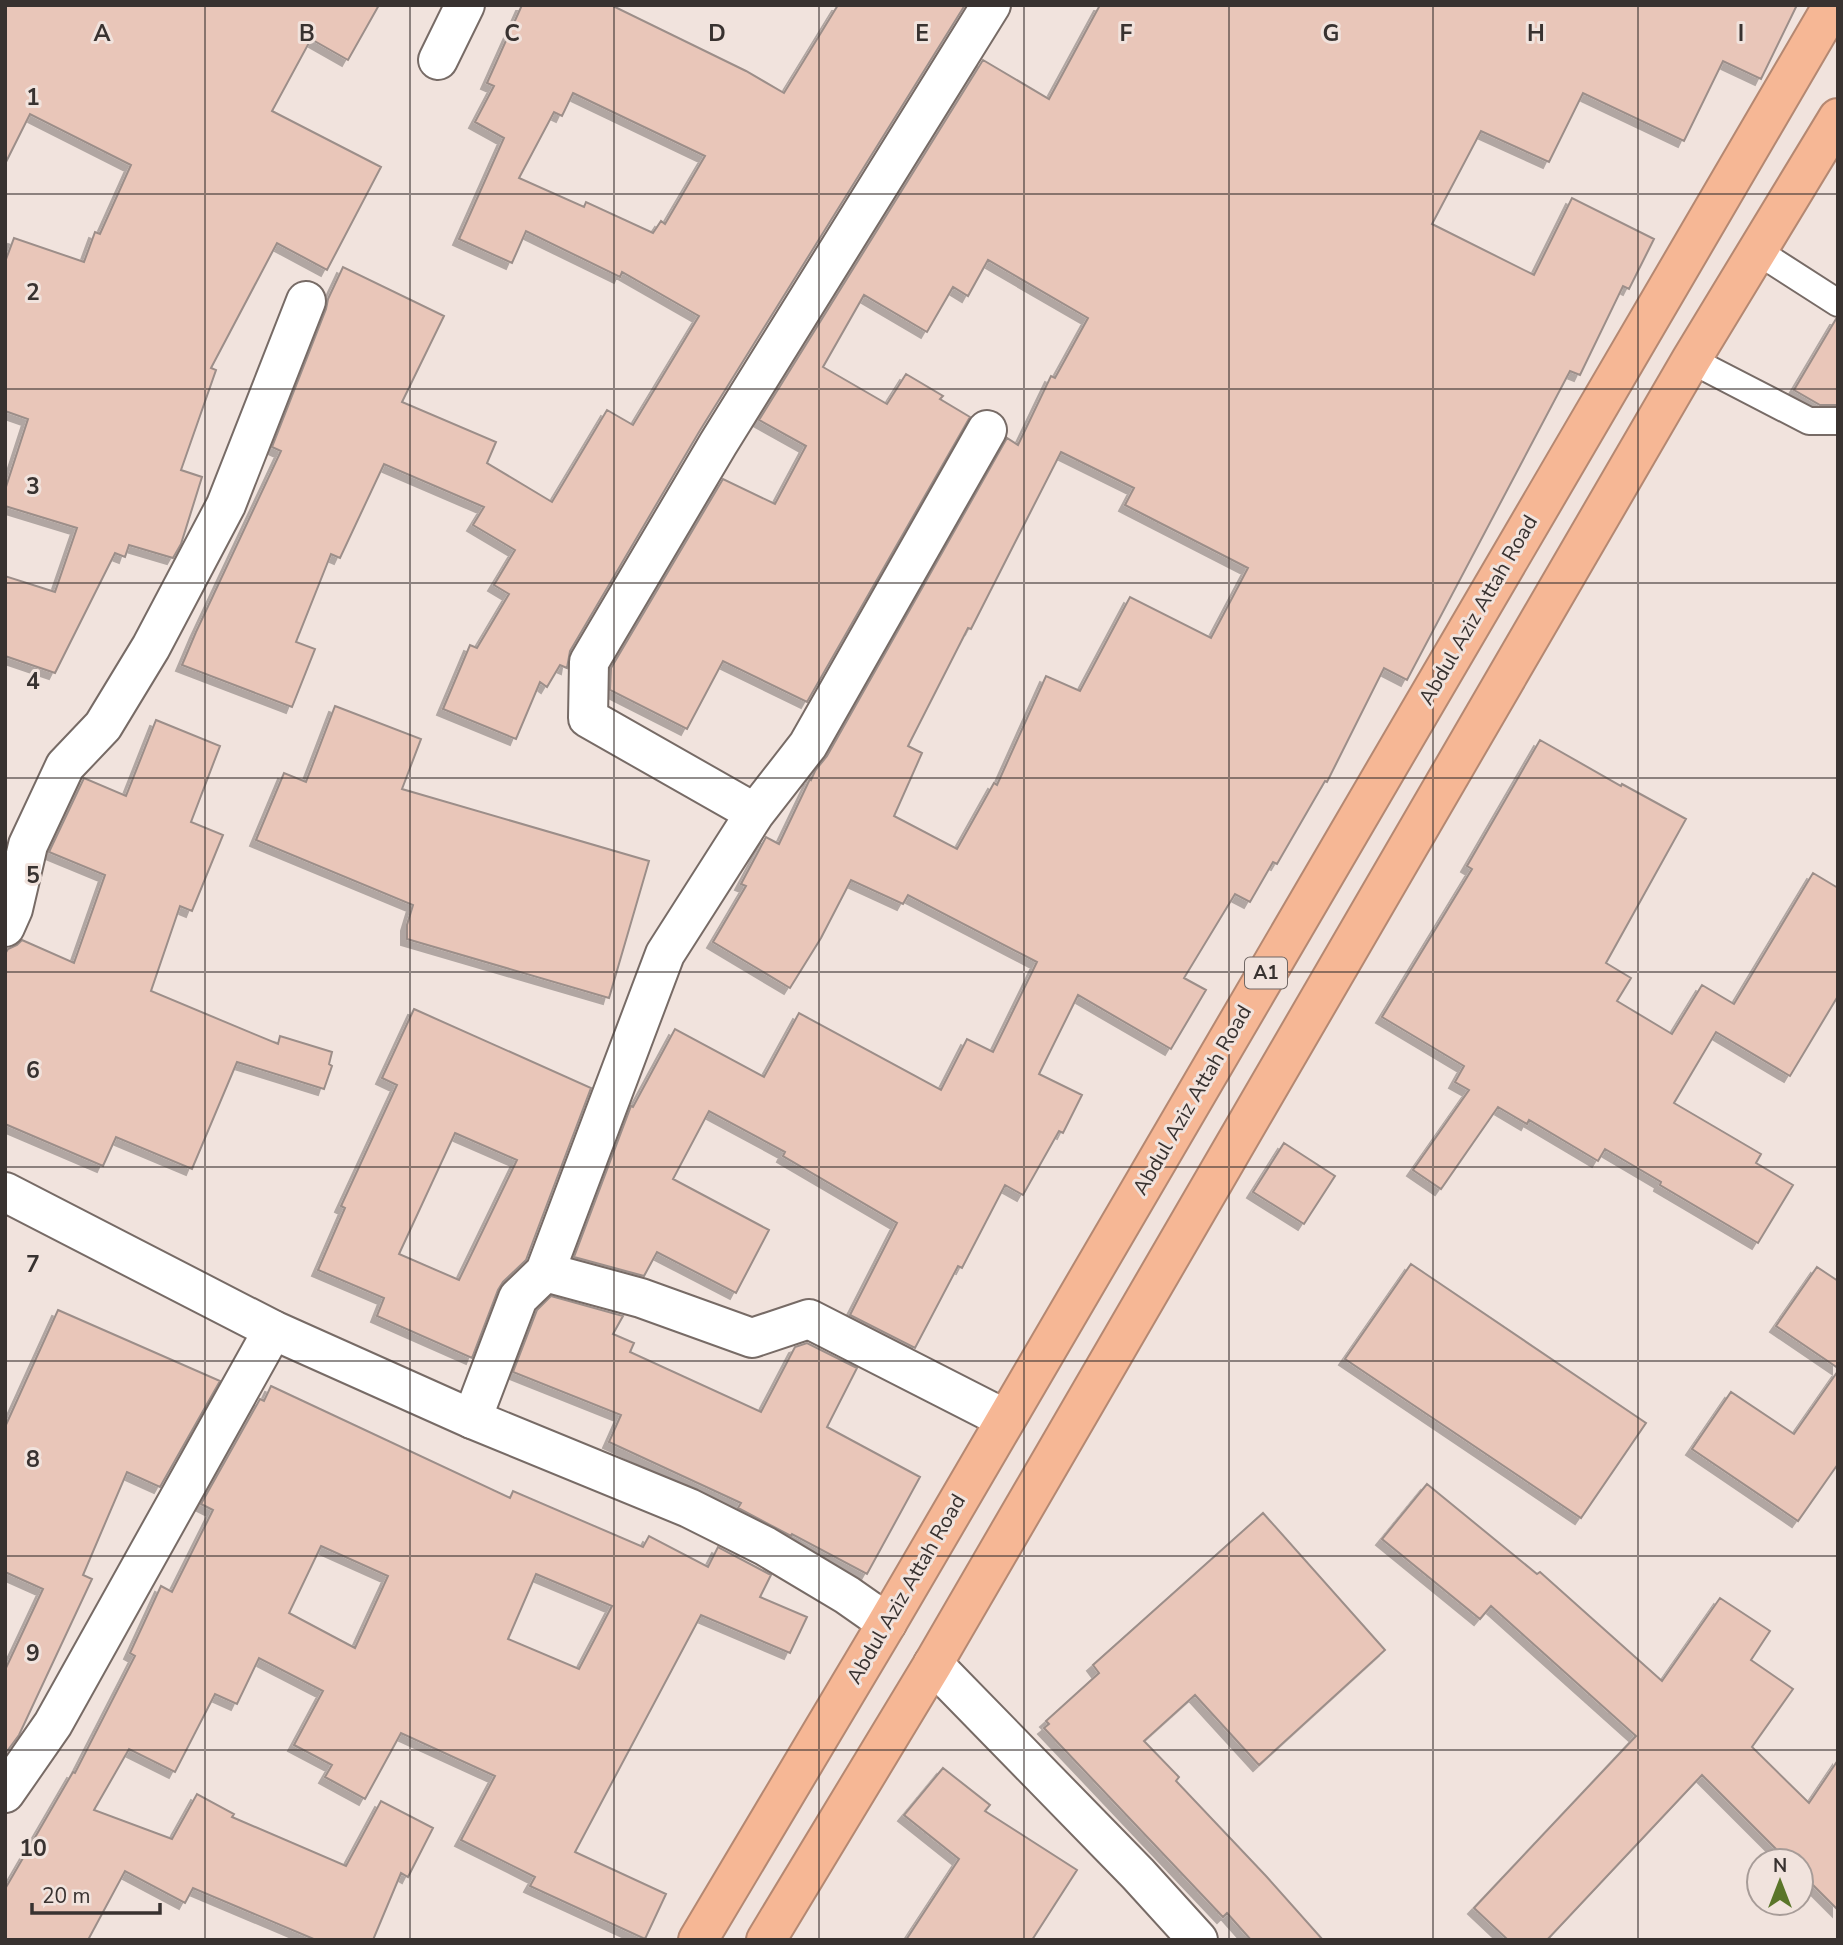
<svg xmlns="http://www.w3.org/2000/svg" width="1843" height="1945" font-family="'Nunito Sans',sans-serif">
  <defs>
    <filter id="shadow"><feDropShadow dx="-6" dy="6" stdDeviation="0" flood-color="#0004"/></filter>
  </defs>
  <rect width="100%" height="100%" fill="#f1e3dd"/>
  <path fill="#e9c6b9" stroke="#9c8e89" stroke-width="2" fill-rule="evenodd" filter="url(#shadow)" d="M 5,5 L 379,5 L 348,60 L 311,39 L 272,111 L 381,167 L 327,270 L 277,243 L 211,368 L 216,370 L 181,470 L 202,477 L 181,544 L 173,558 L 129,545 L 125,557 L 115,553 L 55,673 L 5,656 L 5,576 L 55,592 L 77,528 L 5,506 L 5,490 L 28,419 L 5,411 L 5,262 L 14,238 L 84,262 L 95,232 L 100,234 L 131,165 L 30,114 L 5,164 Z
    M 522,5 L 611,5 L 746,71 L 784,93 L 838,5 L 965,5 L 699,432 L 570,651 L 567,668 L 560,665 L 547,687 L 540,682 L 516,739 L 443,709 L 470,645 L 477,648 L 509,594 L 494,585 L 515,550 L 473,525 L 484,507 L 384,464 L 340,558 L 331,554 L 296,642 L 315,649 L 292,707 L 182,665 L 196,632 L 281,451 L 272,447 L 326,309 L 328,299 L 343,267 L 444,316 L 402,402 L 496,442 L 487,463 L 552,502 L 607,410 L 633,425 L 699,316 L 622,272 L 620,277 L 526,231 L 512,263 L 459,239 L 504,138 L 475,122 L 494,86 L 487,83 ZM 573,93 L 705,156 L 665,224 L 661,221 L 653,233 L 586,202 L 584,207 L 519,178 L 554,112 L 562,116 Z
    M 1100,5 L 1797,5 L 1761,79 L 1723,61 L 1684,141 L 1583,93 L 1549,162 L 1481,131 L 1432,224 L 1534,275 L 1572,198 L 1654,239 L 1629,289 L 1623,286 L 1580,375 L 1570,371 L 1407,680 L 1384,668 L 1327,782 L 1325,781 L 1277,864 L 1273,862 L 1250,902 L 1235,894 L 1184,978 L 1206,990 L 1171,1049 L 1078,995 L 1039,1074 L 1082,1095 L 1063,1133 L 1059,1131 L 1023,1195 L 1005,1185 L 962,1268 L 958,1266 L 915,1348 L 850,1315 L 897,1223 L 783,1156 L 785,1152 L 709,1111 L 673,1179 L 769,1230 L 736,1293 L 657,1252 L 644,1276 L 574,1257 L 631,1106 L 633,1107 L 675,1029 L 764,1077 L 799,1013 L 941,1090 L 967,1039 L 993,1052 L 1037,962 L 908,895 L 903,904 L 851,880 L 821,938 L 790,988 L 713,942 L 746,886 L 741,884 L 766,837 L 779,844 L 810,779 L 811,780 L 815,771 L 827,756 L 1007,438 L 1018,445 L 1051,376 L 1055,378 L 1088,318 L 988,260 L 968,296 L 953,287 L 927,332 L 864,295 L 823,367 L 887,404 L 906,374 L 943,396 L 940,399 L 970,417 L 807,702 L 723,661 L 687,729 L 610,690 L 611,668 L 723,479 L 775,504 L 806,446 L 759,420 L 983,60 L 1049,99 ZM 1061,452 L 1134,488 L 1125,505 L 1248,568 L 1211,638 L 1130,597 L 1080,691 L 1046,676 L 997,785 L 994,783 L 957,849 L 894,816 L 922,753 L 908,746 L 968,628 L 971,629 Z
    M 1836,319 L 1838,319 L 1838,405 L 1820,405 L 1794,390 Z
    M 335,706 L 421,739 L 402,789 L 649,861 L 609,998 L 407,939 L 407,925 L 413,905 L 256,840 L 284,773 L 306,782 Z
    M 156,720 L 220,746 L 191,822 L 223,835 L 192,911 L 180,906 L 151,991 L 278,1044 L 280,1036 L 332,1052 L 329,1064 L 332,1066 L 324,1089 L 237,1062 L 192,1169 L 116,1137 L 103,1166 L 5,1124 L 5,954 L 8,949 L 17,945 L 22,940 L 74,963 L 105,875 L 49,852 L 84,778 L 126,796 Z
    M 1540,740 L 1621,786 L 1622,784 L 1686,819 L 1606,963 L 1631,978 L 1617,1001 L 1672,1034 L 1702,985 L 1734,1004 L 1813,873 L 1838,888 L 1838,996 L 1790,1076 L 1716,1032 L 1674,1103 L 1761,1154 L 1756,1163 L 1793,1185 L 1758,1243 L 1660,1185 L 1661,1182 L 1605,1149 L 1598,1161 L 1529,1120 L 1527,1124 L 1498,1107 L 1441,1189 L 1413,1170 L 1469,1090 L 1455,1082 L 1464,1066 L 1382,1017 L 1472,869 L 1467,866 Z
    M 414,1009 L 591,1088 L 526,1260 L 503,1282 L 498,1290 L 472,1358 L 377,1316 L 384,1298 L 318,1270 L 345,1208 L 341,1206 L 397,1085 L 382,1078 ZM 455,1133 L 517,1160 L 459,1280 L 399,1254 Z
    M 1284,1143 L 1335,1176 L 1304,1224 L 1253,1192 Z
    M 1411,1264 L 1646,1423 L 1581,1518 L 1345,1359 Z
    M 1817,1267 L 1838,1281 L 1838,1368 L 1776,1326 Z
    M 551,1296 L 623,1316 L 613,1334 L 634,1343 L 630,1352 L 761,1412 L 795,1347 L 807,1343 L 857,1368 L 827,1427 L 920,1477 L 867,1574 L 792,1534 L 791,1536 L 738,1508 L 741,1503 L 609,1442 L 621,1415 L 513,1372 L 537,1310 Z
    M 58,1310 L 220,1381 L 160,1487 L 127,1472 L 83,1575 L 92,1579 L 19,1735 L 5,1754 L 5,1670 L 43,1589 L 5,1572 L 5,1427 Z
    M 1838,1371 L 1838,1464 L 1798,1521 L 1692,1449 L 1731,1392 L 1794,1434 Z
    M 271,1386 L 510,1498 L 513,1491 L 643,1547 L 649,1536 L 708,1567 L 718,1547 L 771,1575 L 760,1597 L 807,1617 L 790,1653 L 701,1615 L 575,1852 L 666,1894 L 645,1939 L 530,1886 L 535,1877 L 461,1840 L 495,1776 L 401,1733 L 365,1799 L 325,1777 L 332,1765 L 294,1745 L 323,1691 L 259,1658 L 237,1704 L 215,1694 L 175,1772 L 129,1749 L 94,1810 L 172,1839 L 197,1794 L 234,1814 L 232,1817 L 346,1866 L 381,1801 L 433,1828 L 408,1877 L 401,1873 L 373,1940 L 316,1940 L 193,1888 L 185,1903 L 125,1871 L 88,1940 L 5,1940 L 5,1889 L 73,1772 L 75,1773 L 135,1656 L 130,1653 L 161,1586 L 172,1592 L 213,1510 L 201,1504 L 260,1399 L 264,1401 ZM 321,1546 L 388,1576 L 355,1648 L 289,1613 ZM 536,1574 L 612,1606 L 579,1669 L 508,1639 Z
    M 1427,1484 L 1537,1574 L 1540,1572 L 1662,1681 L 1720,1598 L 1770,1631 L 1751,1660 L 1793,1689 L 1752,1747 L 1809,1803 L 1838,1760 L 1838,1910 L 1801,1873 L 1801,1861 L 1788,1861 L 1702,1775 L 1547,1940 L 1508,1940 L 1474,1908 L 1636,1736 L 1491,1606 L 1480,1619 L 1382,1539 Z
    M 1263,1513 L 1385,1650 L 1259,1765 L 1195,1695 L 1144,1741 L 1179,1777 L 1176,1781 L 1266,1876 L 1323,1940 L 1251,1940 L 1227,1913 L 1223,1917 L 1044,1728 L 1049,1724 L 1046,1721 L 1099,1673 L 1093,1665 Z
    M 943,1768 L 990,1805 L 985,1811 L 1077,1870 L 1032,1940 L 906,1940 L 959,1859 L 904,1815 Z"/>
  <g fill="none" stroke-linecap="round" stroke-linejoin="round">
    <defs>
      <path id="lane" d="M 1757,251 L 1838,303
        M 1691,360 L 1809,421 L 1838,421"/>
      <path id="street" d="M 438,60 L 465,5
        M 755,813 L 588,718 L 589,662 L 718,444 L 991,5
        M 5,927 L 13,909 L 28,845 L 65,766 L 103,726 L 151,647 L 226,505 L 306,301
        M 545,1272 L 641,1298 L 752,1338 L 809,1319 L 1005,1419
        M 472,1419 L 518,1298 L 545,1272 L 665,954 L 755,813 L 808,745 L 987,430
        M 5,1793 L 53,1724 L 273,1330"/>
      <path id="secondary" d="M 5,1192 L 273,1330 L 472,1419 L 689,1508 L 765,1546 L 847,1595 L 887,1623
        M 933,1664 L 1138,1874 L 1198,1940"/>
      <path id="highway" d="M 698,1940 L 887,1623 L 1833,5
        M 766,1940 L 933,1664 L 1691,360 L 1838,118"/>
    </defs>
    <use href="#lane" stroke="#776b66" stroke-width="30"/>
    <use href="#street" stroke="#776b66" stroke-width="42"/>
    <use href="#secondary" stroke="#776b66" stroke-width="42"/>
    <use href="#highway" stroke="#b48872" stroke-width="42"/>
    <use href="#lane" stroke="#fff" stroke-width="26"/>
    <use href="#street" stroke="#fff" stroke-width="38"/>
    <use href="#secondary" stroke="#fff" stroke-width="38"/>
    <use href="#highway" stroke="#f6b795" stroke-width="38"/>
  </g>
  <path fill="none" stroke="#383230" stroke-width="2" stroke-opacity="0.55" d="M 205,5 L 205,1940M 410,5 L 410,1940M 614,5 L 614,1940M 819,5 L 819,1940M 1024,5 L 1024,1940M 1229,5 L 1229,1940M 1433,5 L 1433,1940M 1638,5 L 1638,1940M 5,194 L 1838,194M 5,389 L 1838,389M 5,583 L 1838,583M 5,778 L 1838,778M 5,972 L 1838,972M 5,1167 L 1838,1167M 5,1361 L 1838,1361M 5,1556 L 1838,1556M 5,1750 L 1838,1750"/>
  <g text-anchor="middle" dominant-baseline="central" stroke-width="6" stroke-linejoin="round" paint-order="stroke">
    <rect fill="#f1e3dd" stroke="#706764" stroke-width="2" x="1245" y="957.5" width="42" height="31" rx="5"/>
    <g font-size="19" font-weight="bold" fill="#383230">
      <text x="1266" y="973">A1</text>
    </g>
    <g font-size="21" fill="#383230" stroke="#f1e3dd">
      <text transform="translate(1478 610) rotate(-60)">Abdul Aziz Attah Road</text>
      <text transform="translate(1192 1100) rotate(-60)">Abdul Aziz Attah Road</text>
      <text transform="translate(906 1589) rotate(-60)">Abdul Aziz Attah Road</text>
    </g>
  </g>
  <g font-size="23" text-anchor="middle" font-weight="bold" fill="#383230" stroke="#f1e3dd" stroke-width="6" stroke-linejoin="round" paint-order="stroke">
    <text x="102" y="41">A</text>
    <text x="307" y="41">B</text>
    <text x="512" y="41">C</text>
    <text x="717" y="41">D</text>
    <text x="922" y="41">E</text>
    <text x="1126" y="41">F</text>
    <text x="1331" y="41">G</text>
    <text x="1536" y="41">H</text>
    <text x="1741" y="41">I</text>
    <text x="33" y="105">1</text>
    <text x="33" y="300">2</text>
    <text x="33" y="494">3</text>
    <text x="33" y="689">4</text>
    <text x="33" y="883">5</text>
    <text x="33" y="1078">6</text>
    <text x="33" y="1272">7</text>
    <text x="33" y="1467">8</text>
    <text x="33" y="1661">9</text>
    <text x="33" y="1856">10</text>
  </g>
  <rect width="1843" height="1945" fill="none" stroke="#383230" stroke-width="14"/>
  <g transform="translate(1780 1882)"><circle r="33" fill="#f1e3dd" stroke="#a79c98" stroke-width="2"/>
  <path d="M0-5L12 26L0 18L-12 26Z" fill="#5a7529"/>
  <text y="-10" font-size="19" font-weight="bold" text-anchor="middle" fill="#383230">N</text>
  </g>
  <path d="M32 1903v10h128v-10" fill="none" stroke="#383230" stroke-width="3.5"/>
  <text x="42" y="1903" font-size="21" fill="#383230" stroke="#f1e3dd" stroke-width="5" paint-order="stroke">20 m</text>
</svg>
